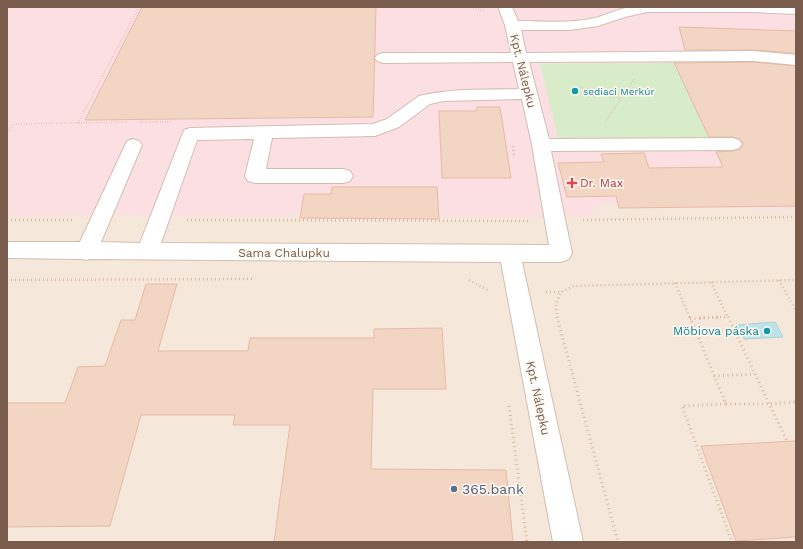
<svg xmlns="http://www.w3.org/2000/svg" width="803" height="549" font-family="'Work Sans',sans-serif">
  <rect width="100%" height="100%" fill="#fdf6ec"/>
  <path fill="#f5e8da" d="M 7,7 L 796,7 L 796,542 L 7,542 Z"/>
  <path fill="#fbdfe3" d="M 7,7 L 796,7 L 796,209 L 619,208 L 618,203 L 597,205 L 590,217 L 74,215 L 7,216 Z"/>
  <path fill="#d8ecc9" d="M 674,63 L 710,139 L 559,142 L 540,64 Z"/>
  <path fill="#bfe3e8" stroke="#a5d3da" d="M 775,322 L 783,337 L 744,339 L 737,325 Z"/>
  <path fill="#f3d5c3" stroke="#e6bba3" d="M 142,7 L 376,7 L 373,117 L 85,120 Z
    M 679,27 L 796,31 L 796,53 L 753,50 L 685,50 Z
    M 753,62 L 796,66 L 796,206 L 619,208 L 616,196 L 567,197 L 558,163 L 604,162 L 601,154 L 644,153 L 649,168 L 723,167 L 716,152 L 733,151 L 740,149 L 743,143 L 739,139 L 733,137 L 709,137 L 674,63 Z
    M 477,107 L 500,107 L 511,178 L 442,178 L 439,111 L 477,111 Z
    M 332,187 L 437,187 L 439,219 L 300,218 L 304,194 L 331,194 Z
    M 146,284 L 177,284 L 158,351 L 248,351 L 250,338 L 374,338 L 374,329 L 442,328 L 446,389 L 373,389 L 371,469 L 506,470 L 513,542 L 274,542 L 290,425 L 233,425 L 235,415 L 141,415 L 110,526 L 7,527 L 7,403 L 65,403 L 78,367 L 105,366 L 121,320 L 135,320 Z
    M 796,441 L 796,537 L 736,541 L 701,446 Z"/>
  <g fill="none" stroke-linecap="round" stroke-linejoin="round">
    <defs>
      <path id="minor" d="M 498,7 L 512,7 L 518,21 C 543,21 570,24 595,18 C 607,15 617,9 630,7 L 796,7 L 796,14 L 752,12 L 647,12 L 625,17 L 598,26 L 570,30 L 521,30 L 526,53 L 753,51 L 796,55 L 796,65 L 753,61 L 529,62 L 549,139 L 733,138 L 739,140 L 742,144 L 739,148 L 733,150 L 551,151 L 572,253 L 569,259 L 561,262 L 522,262 L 583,542 L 553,542 L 501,262 L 90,259 L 86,260 L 82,259 L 7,258 L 7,242 L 80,242 L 127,141 L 133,139 L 139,141 L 142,145 L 101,242 L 140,243 L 184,130 L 190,128 L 373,124 L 387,119 L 419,96 C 452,88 486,90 519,89 L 513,62 L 383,63 L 377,61 L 375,58 L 377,55 L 383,53 L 511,53 L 505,25 ZM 522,99 L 532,145 L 549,245 L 161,243 L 197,140 L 254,139 L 245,176 L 248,181 L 255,183 L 343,183 L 350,181 L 353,176 L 350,171 L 343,169 L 266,169 L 272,138 L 375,136 L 399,127 L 430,104 L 444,101 Z"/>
    </defs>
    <use href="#minor" stroke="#d1beb0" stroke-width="2"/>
    <path stroke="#d9b8a5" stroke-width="2" stroke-dasharray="0.5 2" stroke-linecap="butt" d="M 471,7 L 484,11
      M 580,87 L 621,99
      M 606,121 L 635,78
      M 140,122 L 171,122
      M 78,123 L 139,7
      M 7,134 L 13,124 L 127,122"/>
    <path stroke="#d9b8a5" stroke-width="2.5" stroke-dasharray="1 3" stroke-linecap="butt" d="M 513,146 L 514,156
      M 7,220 L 72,220
      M 187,220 L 528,221
      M 583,220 L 796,217
      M 7,280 L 252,279
      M 469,280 L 489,291
      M 779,280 L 796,311
      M 711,282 L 728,318
      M 675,283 L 690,318
      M 546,292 L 561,292
      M 557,318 L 556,303 L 561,292 L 574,286 L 796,280
      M 700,318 L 727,317"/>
    <path stroke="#d9b8a5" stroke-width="3" stroke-dasharray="1 3.5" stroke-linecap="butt" d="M 557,317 L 618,542
      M 690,317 L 726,404 L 682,406 L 732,542
      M 728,317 L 787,441
      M 690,319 L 719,317
      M 714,376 L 755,374
      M 726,404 L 769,404 L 796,402
      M 509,406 L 527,542"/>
    <use href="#minor" fill="#fff" fill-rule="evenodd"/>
  </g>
  <g fill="#0f9aa8" stroke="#fffaf3" stroke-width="1.5">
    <circle cx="575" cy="91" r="4"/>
    <circle cx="767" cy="331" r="4"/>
  </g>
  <path fill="#e0444e" stroke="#fffaf3" stroke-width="1.5" d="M570 177h4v4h4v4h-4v4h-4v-4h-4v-4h4z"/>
  <circle fill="#5c6f8a" stroke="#fffaf3" stroke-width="1.5" cx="454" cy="489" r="4"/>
  <g text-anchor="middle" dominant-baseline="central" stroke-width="3" stroke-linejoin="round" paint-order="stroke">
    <g font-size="10" fill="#0d838f" stroke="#fffaf3" text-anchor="start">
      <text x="583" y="91">sediaci Merkúr</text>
    </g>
    <g font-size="12" fill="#7a5c4d" stroke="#fffaf3">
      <text transform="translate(523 71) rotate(76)">Kpt. Nálepku</text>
      <text x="284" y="253">Sama Chalupku</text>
      <text transform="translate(538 398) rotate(78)">Kpt. Nálepku</text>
    </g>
    <g font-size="12" fill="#be3a42" stroke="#fffaf3" text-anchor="start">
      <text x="580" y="183">Dr. Max</text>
    </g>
    <g font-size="12" fill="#0d838f" stroke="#fffaf3" text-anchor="end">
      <text x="759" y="331">Möbiova páska</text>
    </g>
    <g font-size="14" fill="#4e5e75" stroke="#fffaf3" text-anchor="start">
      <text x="462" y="489">365.bank</text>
    </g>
  </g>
  <rect width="803" height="549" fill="none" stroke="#7a5c4d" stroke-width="16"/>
</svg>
